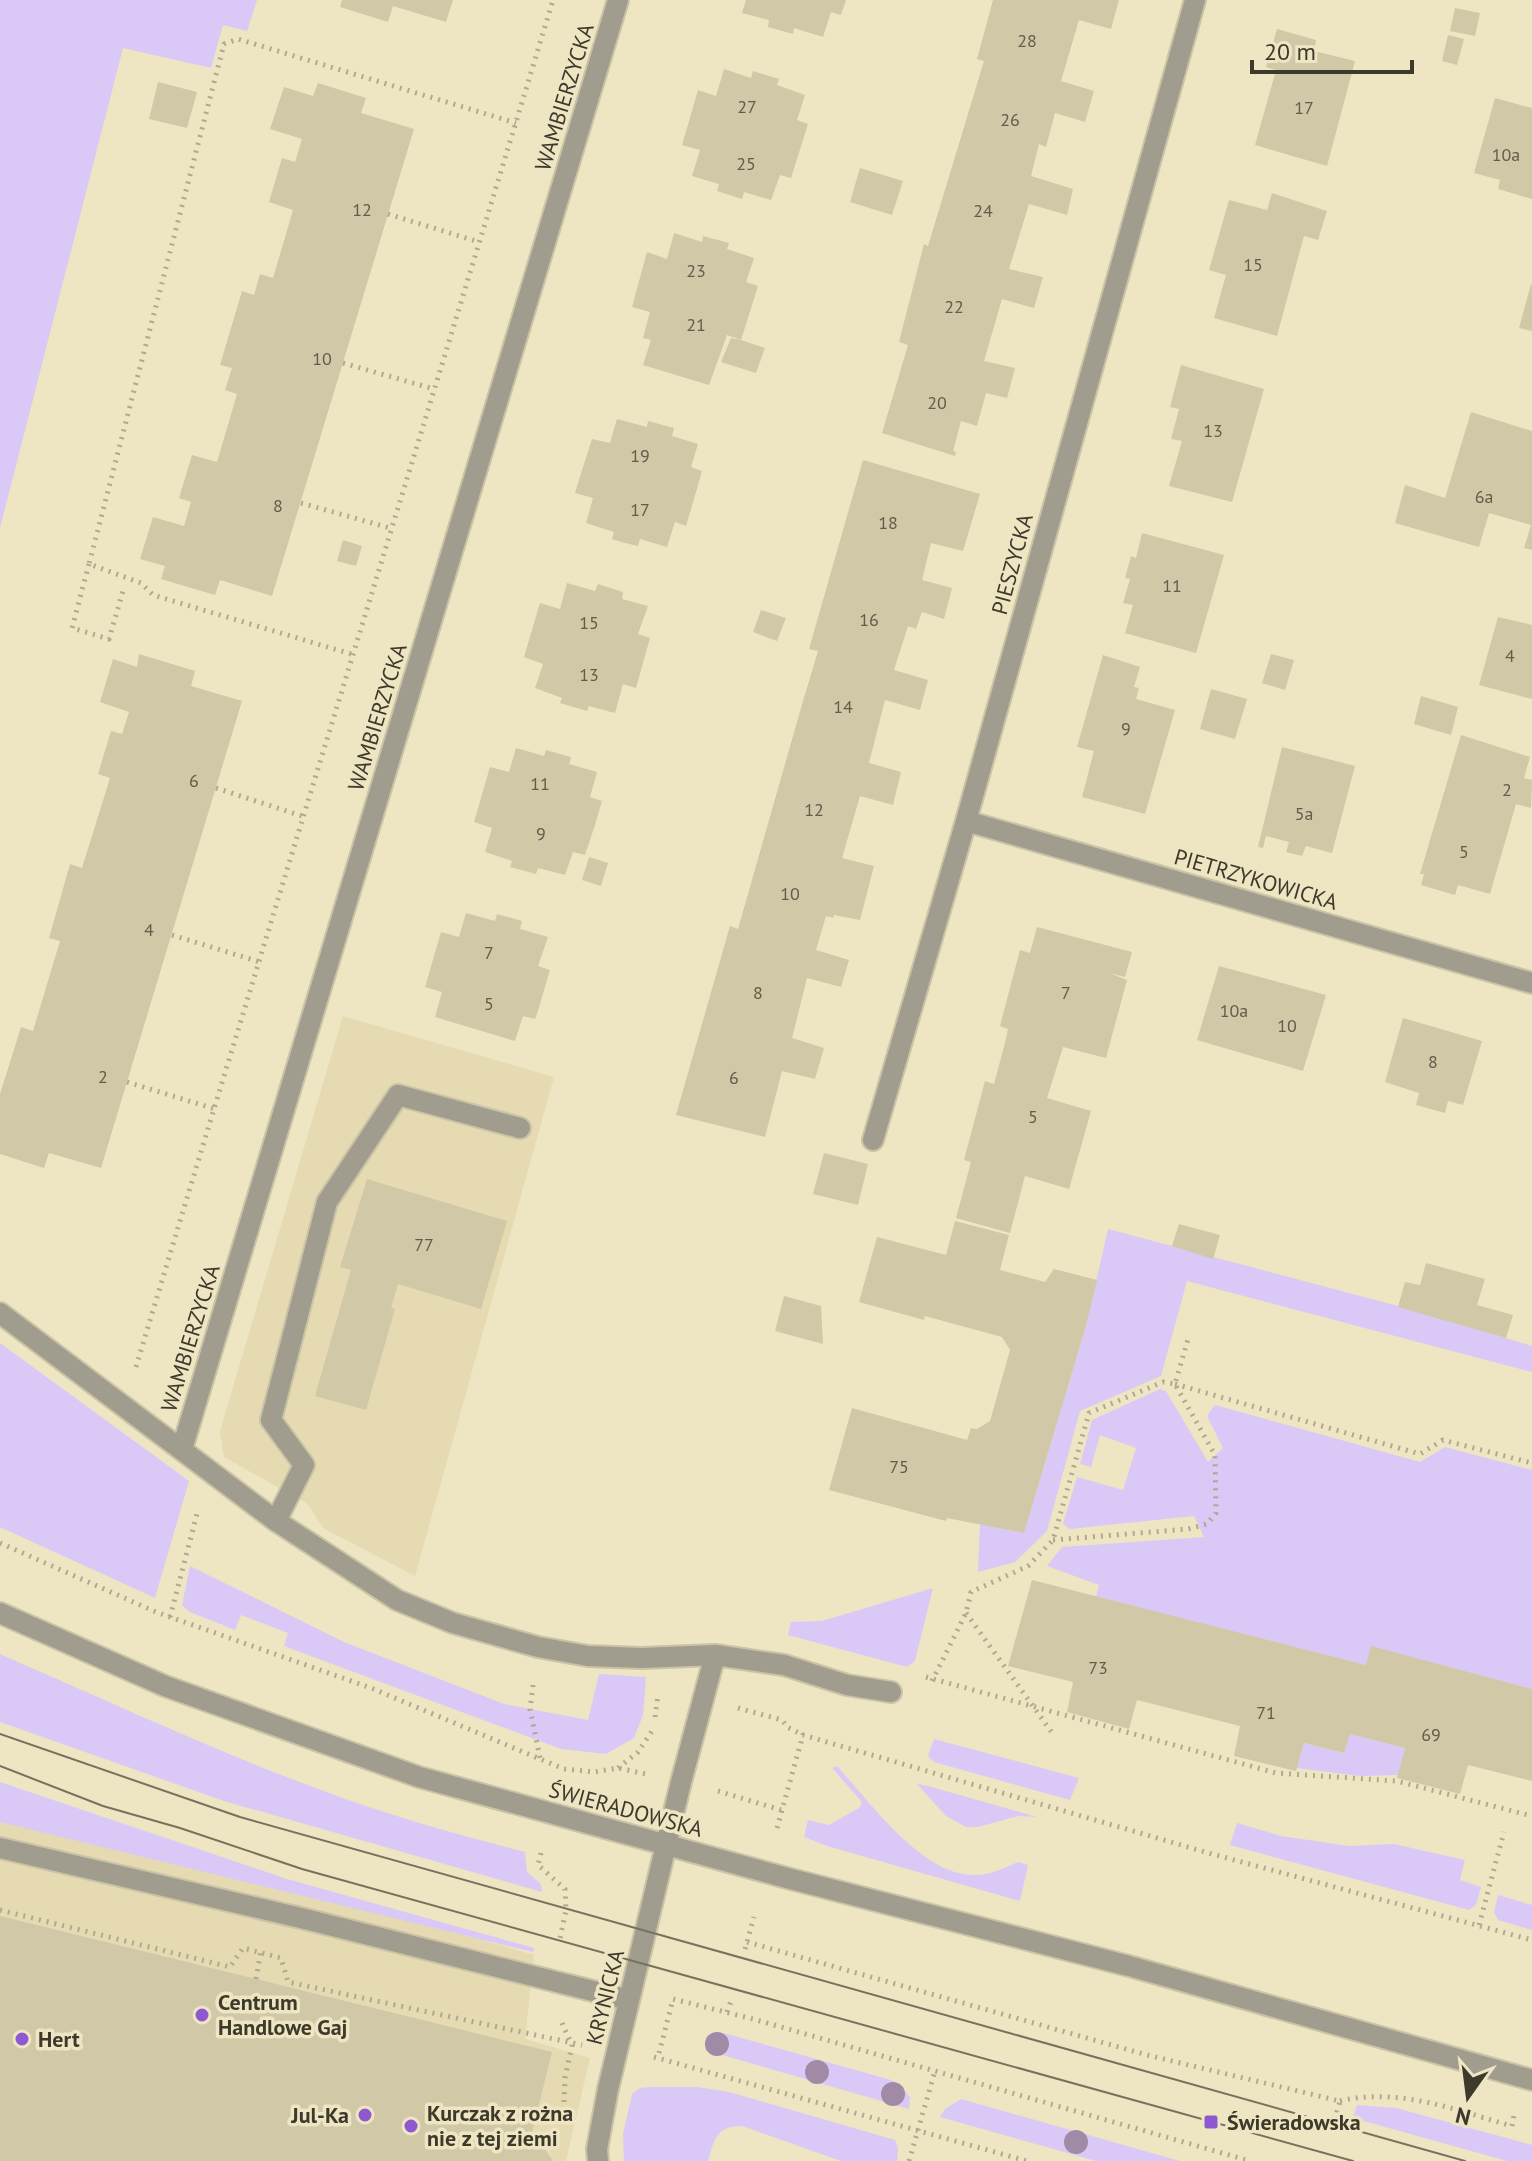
<svg xmlns="http://www.w3.org/2000/svg" width="1532" height="2161" font-family="'PT Sans',sans-serif">
  <rect width="100%" height="100%" fill="#eee5c3"/>
  <path fill="#e5dab1" d="M 343,1016 L 554,1077 L 415,1576 L 323,1528 L 308,1504 L 224,1457 L 220,1431 Z
    M 0,1801 L 534,1955 L 525,2039 L 590,2058 L 566,2161 L 0,2161 Z"/>
  <path fill="#dac9f7" d="M 0,0 L 257,0 L 247,31 L 223,25 L 211,68 L 123,48 L 0,528 Z
    M 1108,1229 L 1413,1310 L 1532,1346 L 1532,1372 L 1187,1281 L 1161,1376 L 1080,1411 L 1047,1531 L 1015,1562 L 978,1572 L 980,1524 L 1024,1533 L 1086,1326 Z
    M 0,1343 L 189,1481 L 155,1598 L 0,1527 Z
    M 1160,1389 L 1166,1391 L 1208,1462 L 1223,1448 L 1207,1416 L 1215,1405 L 1420,1462 L 1445,1447 L 1532,1470 L 1532,1689 L 1405,1656 L 1366,1665 L 1096,1597 L 1099,1585 L 1047,1566 L 1062,1547 L 1204,1537 L 1194,1516 L 1070,1529 L 1063,1524 L 1077,1477 L 1123,1490 L 1136,1448 L 1100,1435 L 1091,1467 L 1080,1464 L 1092,1420 Z
    M 190,1566 L 344,1642 L 504,1704 L 588,1720 L 599,1674 L 646,1677 L 643,1715 L 634,1738 L 606,1754 L 561,1749 L 284,1646 L 288,1633 L 241,1615 L 235,1630 L 190,1612 L 182,1605 Z
    M 933,1588 L 915,1661 L 907,1667 L 788,1635 L 791,1622 L 822,1621 Z
    M 0,1654 C 106,1700 212,1750 321,1790 C 387,1815 456,1834 525,1852 L 527,1872 L 541,1884 L 542,1892 L 224,1801 L 0,1722 Z
    M 1350,1734 L 1405,1748 L 1398,1775 L 1360,1776 L 1297,1768 L 1304,1743 L 1343,1753 Z
    M 934,1739 L 1079,1778 L 1070,1800 L 934,1762 L 928,1756 Z
    M 837,1766 C 870,1802 923,1877 976,1875 C 991,1875 1004,1868 1018,1862 L 1028,1865 L 1020,1901 L 827,1846 L 804,1837 L 808,1820 L 829,1825 L 859,1808 L 862,1802 L 832,1768 Z
    M 0,1782 L 287,1879 L 534,1948 L 533,1952 L 0,1822 Z
    M 917,1784 L 928,1786 L 1037,1817 L 1018,1816 L 978,1827 L 966,1827 L 946,1816 Z
    M 1237,1823 L 1281,1836 L 1349,1846 L 1394,1844 L 1465,1860 L 1460,1880 L 1481,1887 L 1476,1905 L 1469,1910 L 1230,1845 Z
    M 1498,1895 L 1532,1905 L 1532,1930 L 1498,1920 L 1494,1912 Z
    M 720,2032 L 891,2080 L 901,2086 L 910,2097 L 909,2109 L 705,2050 L 707,2035 Z
    M 651,2087 L 697,2087 L 729,2092 L 895,2140 L 898,2149 L 897,2161 L 841,2161 L 742,2126 C 716,2126 714,2140 708,2161 L 624,2161 L 623,2134 L 632,2094 L 640,2088 Z
    M 961,2099 L 1180,2161 L 1096,2161 L 940,2117 L 945,2109 Z
    M 1357,2105 L 1396,2108 L 1532,2145 L 1532,2161 L 1507,2161 L 1353,2118 Z"/>
  <path fill="#d1c8a7" d="M 342,0 L 453,0 L 446,22 L 393,6 L 388,22 L 340,7 Z
    M 746,0 L 846,0 L 841,15 L 831,12 L 823,37 L 794,28 L 793,34 L 768,27 L 769,20 L 742,13 Z
    M 993,0 L 1119,0 L 1111,29 L 1079,20 L 1061,81 L 1094,91 L 1085,122 L 1055,113 L 1046,147 L 1039,144 L 1031,176 L 1073,189 L 1067,215 L 1029,204 L 1009,269 L 1043,277 L 1034,308 L 1002,299 L 984,361 L 1015,368 L 1007,398 L 986,393 L 977,426 L 961,421 L 953,451 L 956,452 L 955,456 L 882,433 L 908,345 L 899,342 L 924,244 L 928,246 L 984,61 L 977,59 Z
    M 1455,8 L 1480,13 L 1475,36 L 1450,31 Z
    M 1277,29 L 1316,40 L 1314,51 L 1355,61 L 1327,166 L 1255,145 L 1276,70 L 1266,67 Z
    M 1448,35 L 1464,39 L 1457,65 L 1442,61 Z
    M 724,69 L 751,78 L 753,71 L 779,79 L 777,85 L 805,95 L 797,120 L 808,124 L 791,178 L 780,175 L 771,200 L 744,192 L 742,199 L 717,191 L 719,184 L 692,176 L 700,150 L 682,145 L 698,90 L 716,96 Z
    M 158,82 L 197,92 L 187,128 L 149,119 Z
    M 318,83 L 366,98 L 361,113 L 414,129 L 272,596 L 220,580 L 215,595 L 161,579 L 165,566 L 140,559 L 153,517 L 184,526 L 191,502 L 179,498 L 192,455 L 217,462 L 237,394 L 225,390 L 232,368 L 220,365 L 242,291 L 254,295 L 260,274 L 273,278 L 293,210 L 269,202 L 282,158 L 295,162 L 302,139 L 270,129 L 284,87 L 313,96 Z
    M 1495,98 L 1532,108 L 1532,199 L 1498,189 L 1500,180 L 1474,173 Z
    M 860,168 L 903,181 L 892,215 L 850,202 Z
    M 1272,193 L 1327,211 L 1318,240 L 1304,236 L 1277,336 L 1214,318 L 1226,275 L 1209,270 L 1229,200 L 1267,210 Z
    M 674,233 L 702,242 L 703,236 L 729,243 L 727,249 L 754,258 L 746,282 L 758,286 L 741,340 L 765,348 L 756,373 L 721,362 L 731,338 L 741,340 L 727,335 L 709,385 L 643,365 L 651,340 L 643,338 L 650,312 L 632,307 L 647,252 L 667,259 Z
    M 1531,284 L 1532,284 L 1532,331 L 1519,328 Z
    M 1181,365 L 1264,389 L 1232,502 L 1169,486 L 1182,441 L 1171,439 L 1179,409 L 1170,407 Z
    M 1471,412 L 1532,431 L 1532,550 L 1524,548 L 1531,525 L 1489,513 L 1479,547 L 1395,523 L 1405,485 L 1445,498 Z
    M 617,419 L 647,427 L 648,421 L 674,428 L 672,436 L 698,444 L 691,467 L 702,471 L 694,499 L 686,526 L 675,522 L 667,547 L 640,539 L 638,546 L 625,543 L 612,539 L 614,532 L 586,523 L 593,498 L 575,493 L 583,467 L 592,439 L 610,443 Z
    M 863,460 L 980,494 L 963,551 L 931,543 L 922,580 L 952,588 L 944,619 L 922,612 L 916,629 L 908,626 L 894,670 L 928,680 L 920,710 L 885,700 L 869,763 L 901,772 L 893,805 L 860,796 L 842,858 L 874,866 L 860,920 L 834,915 L 833,918 L 826,916 L 816,950 L 849,960 L 841,987 L 807,978 L 792,1038 L 824,1048 L 815,1079 L 782,1071 L 765,1137 L 676,1115 L 730,926 L 738,929 L 803,701 L 818,651 L 809,649 Z
    M 1142,533 L 1224,555 L 1196,653 L 1125,633 L 1133,605 L 1123,603 L 1130,579 L 1125,578 L 1131,556 L 1136,558 Z
    M 343,540 L 362,546 L 356,566 L 337,561 Z
    M 567,583 L 595,591 L 598,584 L 623,592 L 622,599 L 648,606 L 638,634 L 650,638 L 636,688 L 623,684 L 615,713 L 589,706 L 587,711 L 560,703 L 562,698 L 535,688 L 543,664 L 524,657 L 540,603 L 560,609 Z
    M 761,610 L 786,618 L 777,641 L 753,632 Z
    M 1498,617 L 1532,625 L 1532,699 L 1479,685 Z
    M 139,654 L 195,671 L 191,686 L 242,701 L 101,1168 L 49,1153 L 44,1168 L 0,1154 L 0,1094 L 21,1027 L 33,1031 L 60,941 L 49,938 L 70,864 L 82,868 L 110,778 L 98,774 L 111,731 L 122,734 L 129,712 L 100,702 L 113,659 L 137,667 Z
    M 1271,654 L 1294,660 L 1285,690 L 1262,683 Z
    M 1103,655 L 1140,667 L 1134,687 L 1139,688 L 1136,699 L 1175,710 L 1145,814 L 1082,797 L 1094,751 L 1077,747 Z
    M 1211,689 L 1247,699 L 1235,739 L 1200,729 Z
    M 1421,696 L 1458,707 L 1451,735 L 1414,724 Z
    M 1461,735 L 1530,757 L 1524,778 L 1532,780 L 1531,808 L 1516,804 L 1490,894 L 1458,885 L 1455,895 L 1421,885 L 1424,874 L 1420,874 Z
    M 1282,747 L 1355,766 L 1332,853 L 1306,846 L 1302,856 L 1286,852 L 1289,842 L 1266,836 L 1263,848 L 1258,847 Z
    M 516,748 L 544,756 L 546,750 L 571,757 L 569,764 L 597,772 L 590,797 L 602,801 L 594,828 L 585,855 L 573,852 L 565,875 L 538,868 L 536,874 L 510,867 L 512,861 L 485,852 L 492,828 L 474,822 L 490,767 L 509,772 Z
    M 589,857 L 608,863 L 601,886 L 582,880 Z
    M 466,913 L 495,921 L 497,914 L 522,921 L 520,929 L 548,937 L 538,966 L 550,970 L 537,1014 L 535,1019 L 523,1016 L 515,1041 L 435,1017 L 442,992 L 425,987 L 441,932 L 459,937 Z
    M 1037,927 L 1132,952 L 1125,977 L 1109,973 L 1127,980 L 1106,1058 L 1063,1047 L 1047,1098 L 1091,1111 L 1069,1189 L 1025,1176 L 1010,1233 L 956,1218 L 971,1162 L 964,1160 L 985,1081 L 994,1084 L 1005,1043 L 1008,1029 L 1000,1026 L 1020,950 L 1030,953 Z
    M 1219,966 L 1326,995 L 1303,1071 L 1197,1040 Z
    M 1403,1018 L 1482,1041 L 1463,1105 L 1448,1101 L 1445,1113 L 1416,1105 L 1419,1093 L 1385,1082 Z
    M 824,1153 L 868,1164 L 858,1205 L 813,1194 Z
    M 367,1179 L 507,1221 L 481,1309 L 398,1284 L 391,1308 L 395,1309 L 366,1410 L 315,1396 L 351,1270 L 340,1267 Z
    M 955,1221 L 1009,1235 L 1000,1270 L 1045,1282 L 1054,1269 L 1097,1280 L 1086,1326 L 1024,1533 L 947,1518 L 946,1521 L 829,1490 L 852,1408 L 967,1440 L 971,1428 L 977,1429 L 990,1421 L 1010,1350 L 1002,1337 L 925,1316 L 924,1320 L 859,1302 L 877,1237 L 946,1255 Z
    M 1179,1224 L 1220,1235 L 1213,1259 L 1172,1246 Z
    M 1426,1263 L 1485,1279 L 1477,1305 L 1513,1315 L 1506,1338 L 1398,1307 L 1405,1282 L 1420,1285 Z
    M 784,1296 L 821,1306 L 823,1344 L 775,1331 Z
    M 1032,1580 L 1366,1665 L 1371,1646 L 1532,1689 L 1532,1781 L 1468,1765 L 1460,1794 L 1397,1778 L 1405,1748 L 1350,1734 L 1344,1753 L 1304,1743 L 1296,1771 L 1234,1756 L 1240,1726 L 1137,1700 L 1129,1729 L 1067,1712 L 1073,1682 L 1008,1666 Z
    M 0,1916 L 552,2052 L 529,2144 L 544,2148 L 553,2161 L 0,2161 Z"/>
  <g fill="none" stroke-linecap="round" stroke-linejoin="round">
    <defs>
      <path id="minor" d="M 966,821 L 1532,983
        M 873,1140 L 966,821 L 1195,0
        M 0,1313 L 276,1521 L 397,1600 L 453,1623 L 538,1647 L 588,1656 L 642,1658 L 715,1655 L 784,1665 L 847,1685 L 891,1692
        M 182,1449 L 618,0
        M 276,1521 L 304,1465 L 271,1420 L 327,1202 L 398,1095 L 520,1128
        M 0,1613 L 165,1686 L 419,1777 L 787,1878 L 1129,1966 L 1532,2080
        M 0,1848 L 301,1918 L 629,2000
        M 598,2161 L 597,2149 L 608,2089 L 681,1782 L 715,1655"/>
    </defs>
    <use href="#minor" stroke="#cbc3a5" stroke-width="24"/>
    <path stroke="#b1a98e" stroke-width="5" stroke-dasharray="2 6" stroke-linecap="butt" d="M 388,214 L 479,242
      M 343,363 L 434,389
      M 301,503 L 390,528
      M 89,564 L 72,628 L 109,639 L 123,591
      M 351,654 L 153,595 L 141,583 L 89,564 L 224,44 L 238,39 L 516,123
      M 216,788 L 305,817
      M 172,935 L 260,962
      M 127,1082 L 215,1109
      M 136,1367 C 273,911 415,456 553,0
      M 1175,1384 L 1420,1454 L 1443,1440 L 1532,1463
      M 1053,1540 L 1188,1529 L 1207,1524 L 1216,1513 L 1215,1455 L 1175,1384
      M 0,1543 L 156,1612 L 371,1688 L 564,1769 L 594,1772 L 618,1768 L 646,1774
      M 966,1613 L 1053,1734
      M 170,1617 L 198,1510
      M 926,1677 L 1276,1773 L 1396,1781 L 1532,1816
      M 932,1681 L 966,1613 L 971,1592 L 1028,1566 L 1053,1540 L 1089,1413 L 1163,1382 L 1175,1384 L 1188,1339
      M 533,1685 L 530,1709 L 540,1758
      M 738,1708 L 782,1720 L 787,1727 L 803,1735
      M 655,1717 L 658,1695
      M 618,1768 L 638,1752 L 652,1731
      M 718,1791 L 781,1810
      M 777,1828 L 803,1735 L 1212,1854 L 1532,1940
      M 541,1853 L 538,1865 L 565,1889 L 566,1910 L 559,1943
      M 0,1910 L 230,1967 L 243,1948 L 281,1958 L 288,1982 L 582,2045
      M 1479,1925 L 1504,1832
      M 747,1942 L 1147,2055 L 1340,2101 L 1336,2115
      M 745,1949 L 754,1917
      M 256,1979 L 261,1951
      M 727,2012 L 731,2001
      M 562,2023 L 572,2045 L 565,2078 L 564,2102
      M 659,2053 L 673,1999 L 753,2019 L 1250,2161
      M 654,2057 L 1027,2161
      M 1340,2101 C 1399,2087 1455,2110 1512,2126 L 1514,2115
      M 909,2161 L 935,2071"/>
    <use href="#minor" stroke="#a09c8e" stroke-width="20"/>
    <path stroke="#77715d" stroke-width="2" d="M 0,1734 L 240,1817 L 1465,2161
      M 0,1766 L 103,1806 L 180,1828 L 302,1869 L 1353,2161"/>
  </g>
  <g fill="#a08aa5">
    <circle cx="717" cy="2044" r="12"/>
    <circle cx="817" cy="2072" r="12"/>
    <circle cx="893" cy="2094" r="12"/>
    <circle cx="1076" cy="2142" r="12"/>
  </g>
  <g fill="#8e58d0" stroke="#eee5c3" stroke-width="3">
    <circle cx="202" cy="2015" r="8"/>
    <circle cx="22" cy="2039" r="8"/>
    <circle cx="365" cy="2115" r="8"/>
    <rect x="1203" y="2114" width="16" height="16" rx="4"/>
    <circle cx="411" cy="2126" r="8"/>
  </g>
  <g text-anchor="middle" dominant-baseline="central" stroke-width="7" stroke-linejoin="round" paint-order="stroke">
    <g font-size="18" fill="#625d4a">
      <text x="1027" y="40">28</text>
      <text x="747" y="106">27</text>
      <text x="1304" y="107">17</text>
      <text x="1010" y="119">26</text>
      <text x="1506" y="154">10a</text>
      <text x="746" y="163">25</text>
      <text x="362" y="209">12</text>
      <text x="983" y="210">24</text>
      <text x="1253" y="264">15</text>
      <text x="696" y="270">23</text>
      <text x="954" y="306">22</text>
      <text x="696" y="324">21</text>
      <text x="322" y="358">10</text>
      <text x="937" y="402">20</text>
      <text x="1213" y="430">13</text>
      <text x="640" y="455">19</text>
      <text x="1484" y="496">6a</text>
      <text x="278" y="505">8</text>
      <text x="640" y="509">17</text>
      <text x="888" y="522">18</text>
      <text x="1172" y="585">11</text>
      <text x="869" y="619">16</text>
      <text x="589" y="622">15</text>
      <text x="1510" y="655">4</text>
      <text x="589" y="674">13</text>
      <text x="843" y="706">14</text>
      <text x="1126" y="728">9</text>
      <text x="194" y="780">6</text>
      <text x="540" y="783">11</text>
      <text x="1507" y="789">2</text>
      <text x="814" y="809">12</text>
      <text x="1304" y="813">5a</text>
      <text x="541" y="833">9</text>
      <text x="1464" y="851">5</text>
      <text x="790" y="893">10</text>
      <text x="149" y="929">4</text>
      <text x="489" y="952">7</text>
      <text x="758" y="992">8</text>
      <text x="1066" y="992">7</text>
      <text x="489" y="1003">5</text>
      <text x="1234" y="1010">10a</text>
      <text x="1287" y="1025">10</text>
      <text x="1433" y="1061">8</text>
      <text x="103" y="1076">2</text>
      <text x="734" y="1077">6</text>
      <text x="1033" y="1116">5</text>
      <text x="424" y="1244">77</text>
      <text x="899" y="1466">75</text>
      <text x="1098" y="1667">73</text>
      <text x="1266" y="1712">71</text>
      <text x="1431" y="1734">69</text>
    </g>
    <g font-size="22" fill="#3d392b" stroke="#eee5c3">
      <text transform="translate(564 97) rotate(-73)">WAMBIERZYCKA</text>
      <text transform="translate(1012 564) rotate(-75)">PIESZYCKA</text>
      <text transform="translate(377 717) rotate(-73)">WAMBIERZYCKA</text>
      <text transform="translate(1256 879) rotate(16)">PIETRZYKOWICKA</text>
      <text transform="translate(190 1338) rotate(-73)">WAMBIERZYCKA</text>
      <text transform="translate(626 1809) rotate(15)">ŚWIERADOWSKA</text>
      <text transform="translate(605 1997) rotate(-76)">KRYNICKA</text>
    </g>
    <g font-size="22" font-weight="bold" fill="#3d392b" stroke="#eee5c3" text-anchor="start">
      <text x="218" y="2002">Centrum<tspan x="218" dy="25">Handlowe Gaj</tspan></text>
      <text x="38" y="2039">Hert</text>
      <text x="427" y="2113">Kurczak z rożna<tspan x="427" dy="25">nie z tej ziemi</tspan></text>
      <text x="349" y="2115" text-anchor="end">Jul-Ka</text>
      <text x="1227" y="2122">Świeradowska</text>
    </g>
  </g>
  <g transform="translate(1468 2097) rotate(194)" stroke="#eee5c3" stroke-width="6" paint-order="stroke">
  <path d="M0-6L14 30L0 20L-14 30Z" fill="#3d392b"/>
  <text y="-12" font-size="22" font-weight="bold" text-anchor="middle" fill="#3d392b">N</text>
  </g>
  <path d="M1252 60v12h160v-12" fill="none" stroke="#3d392b" stroke-width="4"/>
  <text x="1264" y="60" font-size="24" fill="#3d392b" stroke="#eee5c3" stroke-width="6" paint-order="stroke">20 m</text>
</svg>
